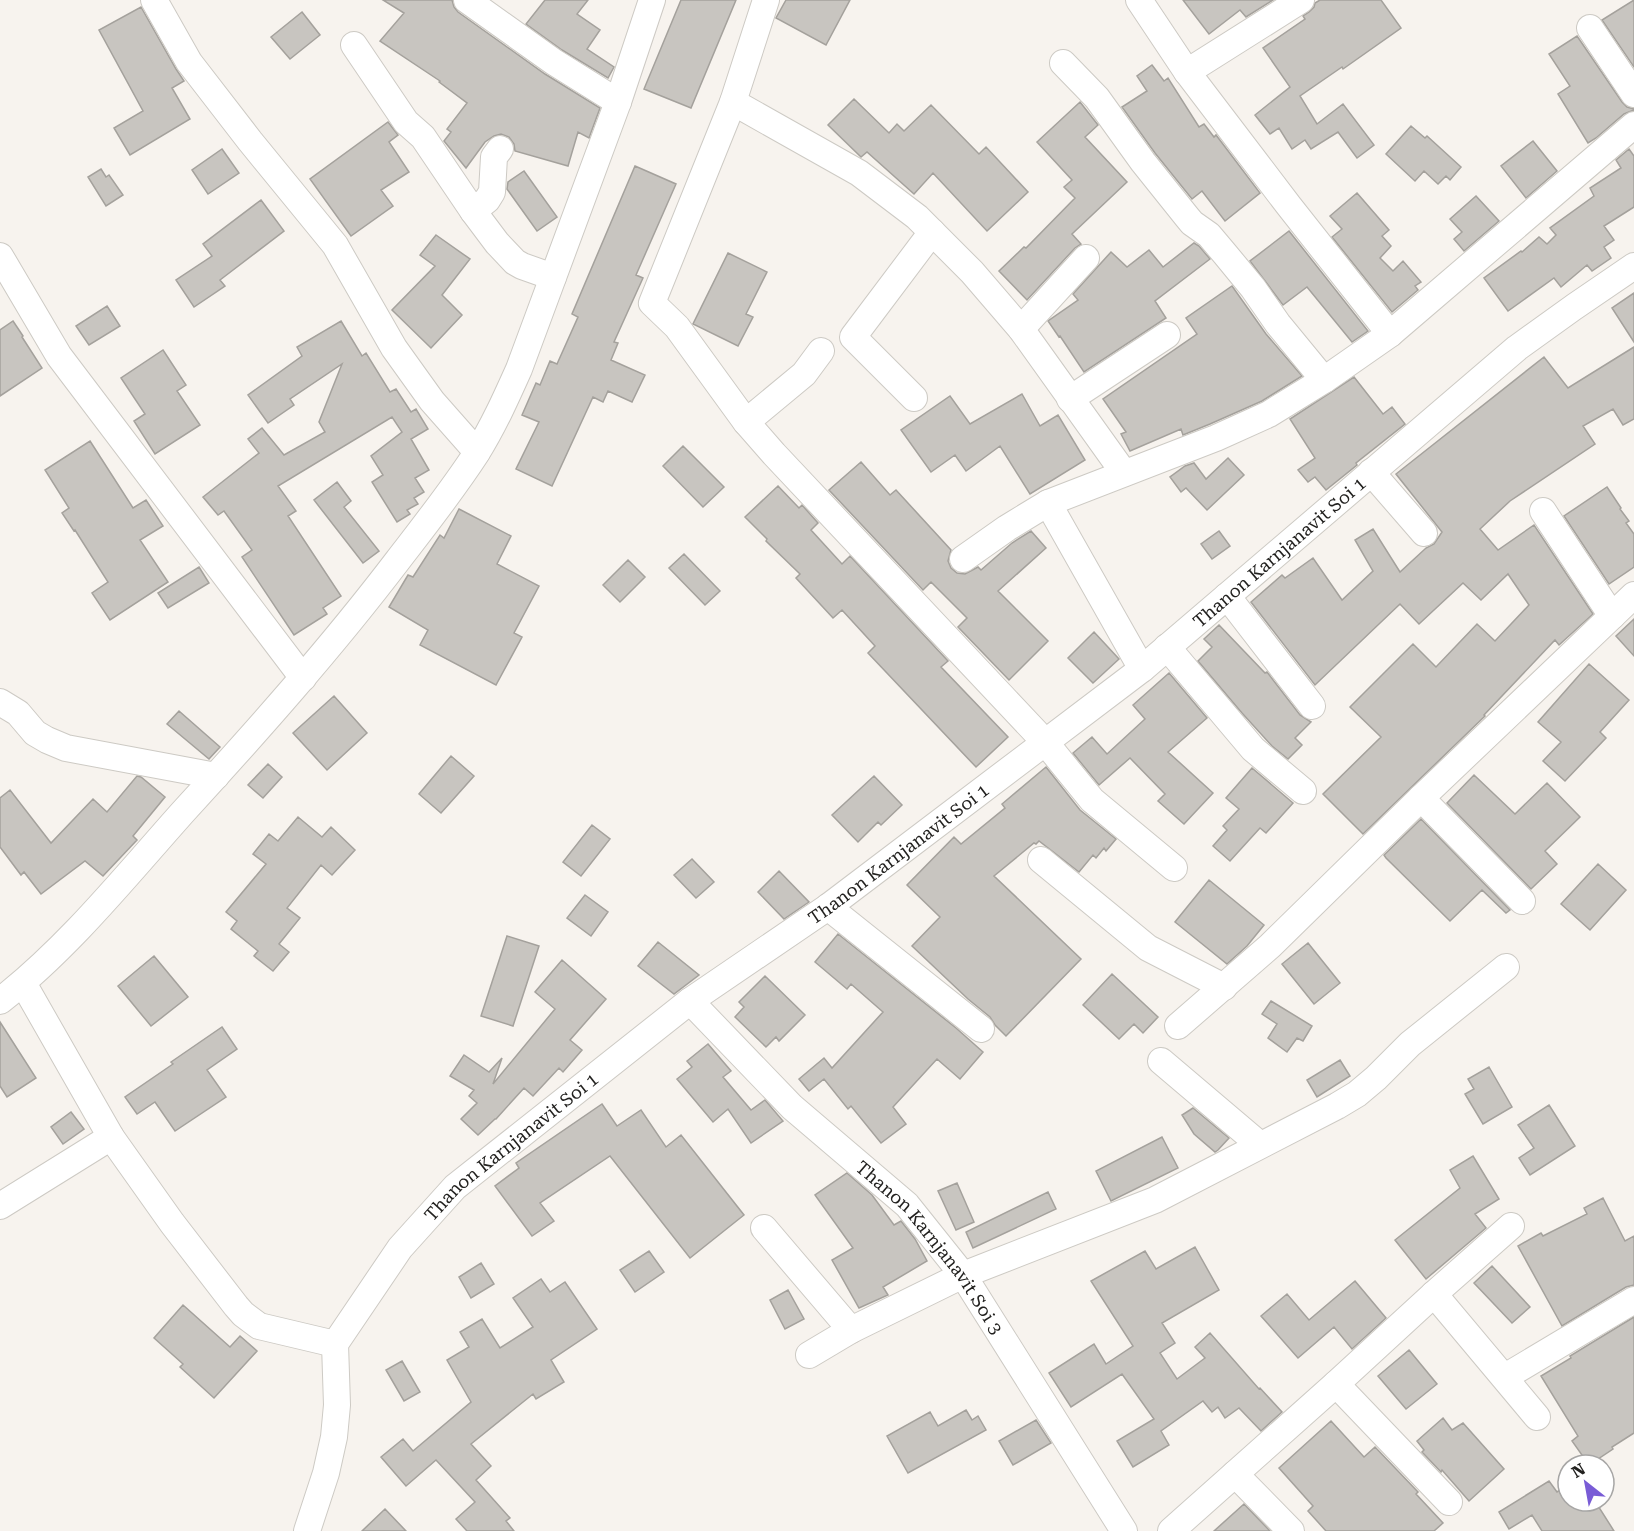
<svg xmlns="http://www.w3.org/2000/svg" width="1634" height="1531" font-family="'Roboto Serif',serif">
  <rect width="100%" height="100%" fill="#f7f3ee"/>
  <path fill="#c8c5c0" stroke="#a4a19c" stroke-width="1.5" d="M 383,0 L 452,0 L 454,7 L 458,12 L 545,74 L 600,108 L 589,138 L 578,132 L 568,166 L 515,151 L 514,144 L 509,137 L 501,134 L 494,136 L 485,142 L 466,168 L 444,141 L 451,132 L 447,129 L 467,103 L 439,82 L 440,81 L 380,41 L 404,13 Z
    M 545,0 L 588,0 L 577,14 L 600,30 L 587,49 L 614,67 L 608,78 L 562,50 L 526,24 Z
    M 681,0 L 736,0 L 691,108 L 644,89 Z
    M 786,0 L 850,0 L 826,45 L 776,18 Z
    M 1183,0 L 1273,0 L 1246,17 L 1240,10 L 1209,34 Z
    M 1320,0 L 1381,0 L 1401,28 L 1343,69 L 1342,67 L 1300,96 L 1317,124 L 1343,104 L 1374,145 L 1357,158 L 1338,132 L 1311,149 L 1305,140 L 1292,149 L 1279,128 L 1270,134 L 1255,115 L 1290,87 L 1263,48 L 1305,19 L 1303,16 L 1309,12 L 1314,7 L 1315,3 Z
    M 1634,0 L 1634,67 L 1602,20 Z
    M 141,7 L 176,69 L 184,81 L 172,88 L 190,119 L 130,155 L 114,128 L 143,111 L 99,30 Z
    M 302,12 L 320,35 L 290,59 L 271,37 Z
    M 1577,36 L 1622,102 L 1627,107 L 1634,109 L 1634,110 L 1624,114 L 1596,138 L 1588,143 L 1558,94 L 1570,86 L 1549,54 Z
    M 1152,65 L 1164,81 L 1168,78 L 1199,127 L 1204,124 L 1214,137 L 1216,135 L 1260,193 L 1225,221 L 1202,191 L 1192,199 L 1155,153 L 1122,107 L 1147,91 L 1137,76 Z
    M 854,99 L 889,133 L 897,124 L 904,131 L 931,105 L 979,154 L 986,147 L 1028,192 L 987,231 L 933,173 L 914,194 L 867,152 L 861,157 L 828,125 Z
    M 1080,102 L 1098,125 L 1085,137 L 1127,182 L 1072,234 L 1081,244 L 1075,248 L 1027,300 L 999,271 L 1024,247 L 1026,248 L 1075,198 L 1064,187 L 1072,180 L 1037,142 Z
    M 388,122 L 398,135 L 389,142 L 409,172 L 381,190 L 393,206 L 351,236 L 310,179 Z
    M 1411,126 L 1425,138 L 1427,136 L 1461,167 L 1450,180 L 1446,176 L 1438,184 L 1424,171 L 1415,181 L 1386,154 Z
    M 1533,141 L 1557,171 L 1526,198 L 1501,166 Z
    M 222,149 L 239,173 L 208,194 L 192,170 Z
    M 1629,149 L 1634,156 L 1634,207 L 1604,226 L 1614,240 L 1604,247 L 1611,258 L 1592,271 L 1587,265 L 1561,287 L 1554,278 L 1508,311 L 1484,278 L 1521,251 L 1522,252 L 1539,237 L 1547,244 L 1556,235 L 1550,228 L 1594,196 L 1590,188 L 1621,168 L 1616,160 Z
    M 635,166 L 676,184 L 636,275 L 643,278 L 614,342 L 618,343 L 611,360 L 645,375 L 632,402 L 608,391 L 603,402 L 593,397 L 552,486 L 516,469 L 539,422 L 522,415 L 536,383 L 540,385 L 550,361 L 557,364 L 578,317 L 572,314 Z
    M 101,169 L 106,177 L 109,175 L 123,195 L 106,206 L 88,177 Z
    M 524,171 L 557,217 L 537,231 L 507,189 L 508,182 Z
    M 1357,193 L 1389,230 L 1382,236 L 1391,246 L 1380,258 L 1393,271 L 1403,261 L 1421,282 L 1415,286 L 1418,290 L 1392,312 L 1332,237 L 1342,229 L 1330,216 Z
    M 1476,196 L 1499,221 L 1464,251 L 1454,239 L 1462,232 L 1450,219 Z
    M 261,200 L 284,231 L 220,280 L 225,286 L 194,307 L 176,280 L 212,256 L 203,244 Z
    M 1289,231 L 1368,331 L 1352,342 L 1307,287 L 1283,305 L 1250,261 Z
    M 436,235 L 470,259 L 442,295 L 462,315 L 431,348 L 392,310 L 435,266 L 420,255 Z
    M 1194,243 L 1199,246 L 1210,259 L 1155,301 L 1166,318 L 1084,372 L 1060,336 L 1059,337 L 1048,321 L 1078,300 L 1073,294 L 1111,252 L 1127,267 L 1149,250 L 1163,267 Z
    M 728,253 L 767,272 L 746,314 L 753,317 L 738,346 L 693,324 Z
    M 1232,286 L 1266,334 L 1302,376 L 1262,401 L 1210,424 L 1183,435 L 1181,429 L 1130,451 L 1121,434 L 1126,432 L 1103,399 L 1197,334 L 1186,318 Z
    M 1634,293 L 1634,342 L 1612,308 Z
    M 107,306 L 120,326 L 89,345 L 76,326 Z
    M 13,321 L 23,336 L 22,337 L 42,368 L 0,396 L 0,330 Z
    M 341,321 L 362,356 L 366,353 L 390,392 L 396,389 L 411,412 L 416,409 L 428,429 L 411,439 L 429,470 L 415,478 L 424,492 L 414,498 L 418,504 L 407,510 L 410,514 L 397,522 L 372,482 L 383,475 L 371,456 L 402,432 L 392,417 L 278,486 L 296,511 L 288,516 L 341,596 L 323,608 L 327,614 L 294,635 L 242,557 L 252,550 L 224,511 L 218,515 L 203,497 L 259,453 L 248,439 L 262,428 L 284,455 L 325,432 L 319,422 L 342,364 L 290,399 L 294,405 L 268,423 L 248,395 L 302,356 L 297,347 Z
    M 1634,347 L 1634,419 L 1623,425 L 1613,409 L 1583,426 L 1595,444 L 1510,501 L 1480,529 L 1498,550 L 1534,525 L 1593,614 L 1559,645 L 1555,640 L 1484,715 L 1485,716 L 1363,834 L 1323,794 L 1381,737 L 1350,707 L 1413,644 L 1436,667 L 1477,624 L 1495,641 L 1529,605 L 1508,574 L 1481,600 L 1463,583 L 1419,624 L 1400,604 L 1315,685 L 1251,602 L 1282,575 L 1285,578 L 1313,558 L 1342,600 L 1373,571 L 1355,540 L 1373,529 L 1400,572 L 1426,548 L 1434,544 L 1442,532 L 1396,474 L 1544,357 L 1568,388 Z
    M 163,350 L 186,385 L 177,391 L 200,425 L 155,454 L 134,421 L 145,414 L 121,378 Z
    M 1354,377 L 1383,414 L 1392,407 L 1405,424 L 1356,463 L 1357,465 L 1326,490 L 1315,477 L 1308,482 L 1298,470 L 1315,458 L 1290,419 Z
    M 1022,394 L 1040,426 L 1058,415 L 1085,460 L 1030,494 L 1000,446 L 966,471 L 955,455 L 931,472 L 901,430 L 950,396 L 970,424 Z
    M 90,441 L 133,508 L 146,500 L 163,526 L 140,540 L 168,582 L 110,620 L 92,593 L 108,582 L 75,530 L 74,531 L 62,513 L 69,508 L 45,470 Z
    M 683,446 L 724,487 L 703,507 L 663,466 Z
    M 1228,458 L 1244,475 L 1207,510 L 1186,488 L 1181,492 L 1170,477 L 1185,466 L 1194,463 L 1206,479 Z
    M 861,462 L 890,495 L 896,490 L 951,550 L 948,561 L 951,568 L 957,573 L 965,574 L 978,567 L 981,570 L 1012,543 L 1031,531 L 1046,548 L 998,591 L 1048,641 L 1009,680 L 958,627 L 967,618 L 931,582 L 923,590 L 829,490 Z
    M 337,482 L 351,501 L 344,507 L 379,551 L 363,563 L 314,500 Z
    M 778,486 L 799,508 L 802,505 L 818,523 L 811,530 L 842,564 L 850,556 L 948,661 L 941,667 L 1008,737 L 976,767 L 868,653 L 875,646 L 842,610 L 833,618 L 796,578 L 800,574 L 766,541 L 767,539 L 745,517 Z
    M 1607,487 L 1621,508 L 1620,509 L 1629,521 L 1626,523 L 1634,534 L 1634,567 L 1609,584 L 1564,516 Z
    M 459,509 L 511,536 L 497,564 L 539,586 L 514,633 L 522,637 L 496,685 L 420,645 L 428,630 L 389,607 L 408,575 L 413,577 L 440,535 L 444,538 Z
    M 1219,531 L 1230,546 L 1212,559 L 1201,544 Z
    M 684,554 L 720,591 L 705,605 L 669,568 Z
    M 628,560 L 645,577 L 620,602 L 603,585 Z
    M 199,567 L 209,583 L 168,608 L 158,593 Z
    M 1634,619 L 1634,656 L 1616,636 Z
    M 1219,625 L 1265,673 L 1267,672 L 1300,715 L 1311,722 L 1295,738 L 1302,745 L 1288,759 L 1272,746 L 1242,713 L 1198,661 L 1212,647 L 1204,639 Z
    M 1094,632 L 1119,659 L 1093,683 L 1068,658 Z
    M 1589,664 L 1629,700 L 1600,732 L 1606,738 L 1565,781 L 1543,761 L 1561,742 L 1538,722 Z
    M 1169,673 L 1207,718 L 1168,752 L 1213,793 L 1184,824 L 1158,801 L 1165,794 L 1130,758 L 1099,785 L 1073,753 L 1092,737 L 1107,754 L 1145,719 L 1133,705 Z
    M 334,696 L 367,733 L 327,770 L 293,733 Z
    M 179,711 L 220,747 L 209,759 L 167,724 Z
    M 451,756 L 474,776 L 441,813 L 419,794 Z
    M 268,764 L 282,777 L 263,798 L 248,785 Z
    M 1046,767 L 1080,810 L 1116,839 L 1106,851 L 1104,848 L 1096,858 L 1093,855 L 1079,872 L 1039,841 L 1036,844 L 1034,843 L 994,876 L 1081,959 L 1006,1036 L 995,1025 L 990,1017 L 968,999 L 912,946 L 940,917 L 907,885 L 954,837 L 961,844 L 1005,808 L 1002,804 Z
    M 1252,768 L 1293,803 L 1266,833 L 1260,828 L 1230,861 L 1213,846 L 1227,830 L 1223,826 L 1239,809 L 1226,798 Z
    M 1474,775 L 1515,814 L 1547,783 L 1580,817 L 1545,851 L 1557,864 L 1531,889 L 1447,803 Z
    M 137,776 L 141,777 L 165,797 L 133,836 L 137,840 L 103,876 L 85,861 L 41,894 L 24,872 L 21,875 L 0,847 L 0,798 L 10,790 L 51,843 L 93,799 L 107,812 Z
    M 874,776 L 902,805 L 881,825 L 878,822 L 858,842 L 832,815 Z
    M 298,817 L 322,837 L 331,827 L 355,850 L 332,875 L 321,865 L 287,908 L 300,918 L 279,944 L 289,952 L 273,971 L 254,956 L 258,951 L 231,929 L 237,921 L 226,912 L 266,864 L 253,854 L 269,834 L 278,841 Z
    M 1421,819 L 1510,910 L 1506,913 L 1482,890 L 1450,921 L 1386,858 L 1384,855 Z
    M 592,825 L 610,839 L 581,876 L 563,862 Z
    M 692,859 L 714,882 L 696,898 L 674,875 Z
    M 1598,864 L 1626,890 L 1590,930 L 1561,904 Z
    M 779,871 L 809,902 L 784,919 L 758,892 Z
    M 1209,880 L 1264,925 L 1247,946 L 1227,964 L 1175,922 Z
    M 585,895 L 608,912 L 591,936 L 567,918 Z
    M 838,934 L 956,1028 L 983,1052 L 960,1079 L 937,1059 L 893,1107 L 906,1124 L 881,1143 L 851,1106 L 848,1109 L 824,1079 L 809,1091 L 799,1079 L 824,1058 L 832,1068 L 883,1012 L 851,984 L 847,989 L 815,962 Z
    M 507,936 L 539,946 L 513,1026 L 481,1016 Z
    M 658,942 L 699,975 L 674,994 L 638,966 Z
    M 1308,943 L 1340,983 L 1314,1004 L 1282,964 Z
    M 154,956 L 188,997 L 151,1026 L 118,986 Z
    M 562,960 L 606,999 L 570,1040 L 582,1050 L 563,1072 L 559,1068 L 533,1096 L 524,1088 L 496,1119 L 495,1119 L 478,1135 L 461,1119 L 477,1103 L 469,1096 L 474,1090 L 450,1076 L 464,1055 L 489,1072 L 502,1058 L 493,1084 L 555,1009 L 535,992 Z
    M 1112,974 L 1158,1017 L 1143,1033 L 1134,1024 L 1119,1039 L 1083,1005 Z
    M 765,976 L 805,1015 L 779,1041 L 776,1037 L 766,1047 L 735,1017 L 744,1007 L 739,1002 Z
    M 1271,1001 L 1312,1026 L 1303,1041 L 1297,1038 L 1287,1052 L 1268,1038 L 1277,1024 L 1262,1014 Z
    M 0,1022 L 36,1078 L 7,1097 L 0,1086 Z
    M 222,1027 L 237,1049 L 207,1070 L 226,1097 L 175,1131 L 155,1102 L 137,1114 L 125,1097 L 173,1064 L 171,1062 Z
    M 708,1044 L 731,1071 L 723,1077 L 751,1110 L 765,1100 L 783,1121 L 751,1143 L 728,1109 L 713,1122 L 677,1079 L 692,1067 L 687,1061 Z
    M 1340,1060 L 1350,1076 L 1317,1097 L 1307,1080 Z
    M 1489,1067 L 1512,1107 L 1483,1124 L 1465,1094 L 1474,1089 L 1468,1079 Z
    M 602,1104 L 617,1126 L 641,1110 L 666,1147 L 681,1135 L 744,1215 L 690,1258 L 610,1156 L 540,1203 L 554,1221 L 532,1236 L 495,1186 L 519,1168 L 516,1163 Z
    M 1549,1105 L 1575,1146 L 1530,1175 L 1519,1158 L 1534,1148 L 1518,1125 Z
    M 1193,1108 L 1229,1138 L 1218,1150 L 1215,1152 L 1194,1134 L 1182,1115 Z
    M 71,1112 L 84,1129 L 63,1144 L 51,1127 Z
    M 1162,1137 L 1178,1168 L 1111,1201 L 1096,1171 Z
    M 1473,1156 L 1499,1199 L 1475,1214 L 1486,1228 L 1426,1279 L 1395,1240 L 1460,1188 L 1450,1170 Z
    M 847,1173 L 872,1195 L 894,1225 L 901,1221 L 915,1239 L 927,1261 L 883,1287 L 888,1295 L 859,1308 L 832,1260 L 853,1248 L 815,1195 Z
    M 957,1183 L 974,1222 L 956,1230 L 938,1191 Z
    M 1048,1192 L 1056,1209 L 973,1248 L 966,1232 Z
    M 1603,1198 L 1625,1241 L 1634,1236 L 1634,1285 L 1626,1287 L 1562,1326 L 1518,1246 L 1541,1233 L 1543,1236 L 1587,1214 L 1584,1208 Z
    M 1195,1247 L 1219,1290 L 1162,1323 L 1175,1343 L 1160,1353 L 1177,1379 L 1205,1358 L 1195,1347 L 1210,1333 L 1259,1389 L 1260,1388 L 1282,1412 L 1261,1431 L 1239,1408 L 1225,1418 L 1218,1407 L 1212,1412 L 1203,1401 L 1161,1431 L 1169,1445 L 1133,1467 L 1117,1441 L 1154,1419 L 1122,1374 L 1071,1407 L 1049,1373 L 1094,1344 L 1106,1364 L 1133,1346 L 1091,1281 L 1145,1251 L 1156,1269 Z
    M 649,1251 L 664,1272 L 635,1292 L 620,1270 Z
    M 481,1263 L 494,1284 L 471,1298 L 459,1277 Z
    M 1492,1266 L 1530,1307 L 1512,1323 L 1474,1283 Z
    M 541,1279 L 550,1292 L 565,1282 L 597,1329 L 551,1360 L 564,1382 L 536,1399 L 533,1394 L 471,1444 L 491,1466 L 476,1480 L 510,1518 L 506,1521 L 514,1531 L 467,1531 L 456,1519 L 475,1502 L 436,1460 L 406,1486 L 381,1457 L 403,1439 L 413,1451 L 471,1402 L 447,1360 L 469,1347 L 460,1332 L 482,1319 L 500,1348 L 533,1327 L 513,1298 Z
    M 1355,1281 L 1386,1318 L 1352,1349 L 1334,1327 L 1298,1358 L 1261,1316 L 1287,1294 L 1309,1320 Z
    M 788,1290 L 804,1319 L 785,1329 L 770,1300 Z
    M 183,1305 L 230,1347 L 240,1336 L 257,1351 L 214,1398 L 180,1367 L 183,1364 L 154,1338 Z
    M 1634,1317 L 1634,1433 L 1612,1447 L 1613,1449 L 1589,1465 L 1572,1441 L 1578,1436 L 1541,1376 L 1571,1358 L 1570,1356 Z
    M 1409,1350 L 1437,1384 L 1406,1409 L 1378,1376 Z
    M 402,1361 L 420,1392 L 404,1401 L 386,1370 Z
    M 966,1410 L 972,1420 L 978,1416 L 986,1430 L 908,1473 L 887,1436 L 930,1412 L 938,1426 Z
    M 1443,1418 L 1452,1430 L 1463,1423 L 1504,1469 L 1469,1501 L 1442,1470 L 1441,1472 L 1422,1452 L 1424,1450 L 1417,1441 Z
    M 1036,1420 L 1051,1443 L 1013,1465 L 999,1441 Z
    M 1331,1421 L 1364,1457 L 1375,1447 L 1418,1492 L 1416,1494 L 1443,1523 L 1434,1531 L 1326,1531 L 1308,1511 L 1313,1506 L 1279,1468 Z
    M 1549,1481 L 1557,1492 L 1568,1485 L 1568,1501 L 1595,1501 L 1614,1531 L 1542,1531 L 1532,1515 L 1509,1529 L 1499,1512 Z
    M 1244,1504 L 1270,1531 L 1214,1531 Z
    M 385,1509 L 406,1531 L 362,1531 Z"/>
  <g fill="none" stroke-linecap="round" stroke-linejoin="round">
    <defs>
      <g id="minor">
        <path d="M 154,0 L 189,62 L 250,141 L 335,245 L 394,348 L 432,401 L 477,452"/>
        <path d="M 467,0 L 554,62 L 618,102"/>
        <path d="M 766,0 L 733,102 L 652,303 L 677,327 L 746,422 L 774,454 L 1045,742 L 1092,800 L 1174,868"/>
        <path d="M 1139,0 L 1187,72 L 1289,206 L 1390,334"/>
        <path d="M 1590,28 L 1634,94"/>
        <path d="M 354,45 L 406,122 L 423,137 L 473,211 L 497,243 L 515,262 L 522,266 L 553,277"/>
        <path d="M 1063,63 L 1097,98 L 1143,162 L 1187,217 L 1192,223 L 1209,235 L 1225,254 L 1253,288 L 1278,324 L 1324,380"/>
        <path d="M 1187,72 L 1301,0"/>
        <path d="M 733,102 L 859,173 L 917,217 L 972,272 L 1021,329 L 1124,473"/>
        <path d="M 473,211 L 487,200 L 492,192 L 494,157 L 500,149"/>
        <path d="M 0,256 L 59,356 L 303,678"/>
        <path d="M 1021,329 L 1086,258"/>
        <path d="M 914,398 L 853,337 L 932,232"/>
        <path d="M 1070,399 L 1167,335"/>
        <path d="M 746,422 L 804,374 L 821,351"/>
        <path d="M 1371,472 L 1424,533"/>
        <path d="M 1543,511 L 1612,616"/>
        <path d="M 963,559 L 1007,528 L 1048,503"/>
        <path d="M 1227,596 L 1312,706"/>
        <path d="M 1167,647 L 1253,749 L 1303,791"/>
        <path d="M 1142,669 L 1048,503 L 1216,438 L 1269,414 L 1324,380 L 1390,334 L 1634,125"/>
        <path d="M 0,702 L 18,713 L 35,733 L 47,740 L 66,748 L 216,776"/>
        <path d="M 1421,798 L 1522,901"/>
        <path d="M 1041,860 L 1148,948 L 1224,987"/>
        <path d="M 828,907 L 981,1029"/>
        <path d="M 23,983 L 111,1137 L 172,1223 L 236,1306 L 243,1314 L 259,1326 L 335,1344"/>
        <path d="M 0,1001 C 69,947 125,877 183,812 C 258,730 331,648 398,560 C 425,525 452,491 476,454 C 493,427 506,398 519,369 L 618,102 L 652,0"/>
        <path id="s1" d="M 690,1001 L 792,1107 L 907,1205 L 963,1275 L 1124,1531"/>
        <path d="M 1178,1026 L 1270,946 L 1421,798 L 1634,595"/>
        <path d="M 1161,1061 L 1260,1145"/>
        <path d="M 0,1206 L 111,1137"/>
        <path d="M 764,1228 L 851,1330"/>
        <path d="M 1434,1294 L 1537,1417"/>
        <path d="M 809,1355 L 851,1330 L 963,1275 L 1155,1200 L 1337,1106 L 1357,1094 L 1376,1078 L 1410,1044 L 1506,967"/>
        <path d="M 1505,1377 L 1634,1300"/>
        <path d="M 1336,1384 L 1449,1502"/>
        <path d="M 1235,1474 L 1291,1531"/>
        <path id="s2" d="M 307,1531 L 326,1473 L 334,1437 L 337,1405 L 335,1344 L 400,1248 L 455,1187 L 690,1001 L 828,907 L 1142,669 L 1517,348 L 1574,307 L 1634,266"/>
        <path d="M 1171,1531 L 1336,1384 L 1434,1294 L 1511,1226"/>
      </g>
    </defs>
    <use href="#minor" stroke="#cdcac4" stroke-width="28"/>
    <use href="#minor" stroke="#fff" stroke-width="26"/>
  </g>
  <g text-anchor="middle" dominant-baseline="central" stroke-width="4.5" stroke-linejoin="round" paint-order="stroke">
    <g font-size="18" fill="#22211f" stroke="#fff">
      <text stroke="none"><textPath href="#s2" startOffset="1430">Thanon Karnjanavit Soi 1</textPath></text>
      <text stroke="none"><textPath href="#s2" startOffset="944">Thanon Karnjanavit Soi 1</textPath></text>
      <text stroke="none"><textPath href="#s2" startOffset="458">Thanon Karnjanavit Soi 1</textPath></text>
      <text stroke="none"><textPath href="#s1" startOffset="345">Thanon Karnjanavit Soi 3</textPath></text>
    </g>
  </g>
  <g transform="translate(1586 1483) rotate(329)"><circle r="28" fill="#ffffff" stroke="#a7a6a5" stroke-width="1.5"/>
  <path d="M0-4.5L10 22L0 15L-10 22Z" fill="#795cd6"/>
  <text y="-9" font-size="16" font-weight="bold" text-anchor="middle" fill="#22211f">N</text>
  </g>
</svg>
